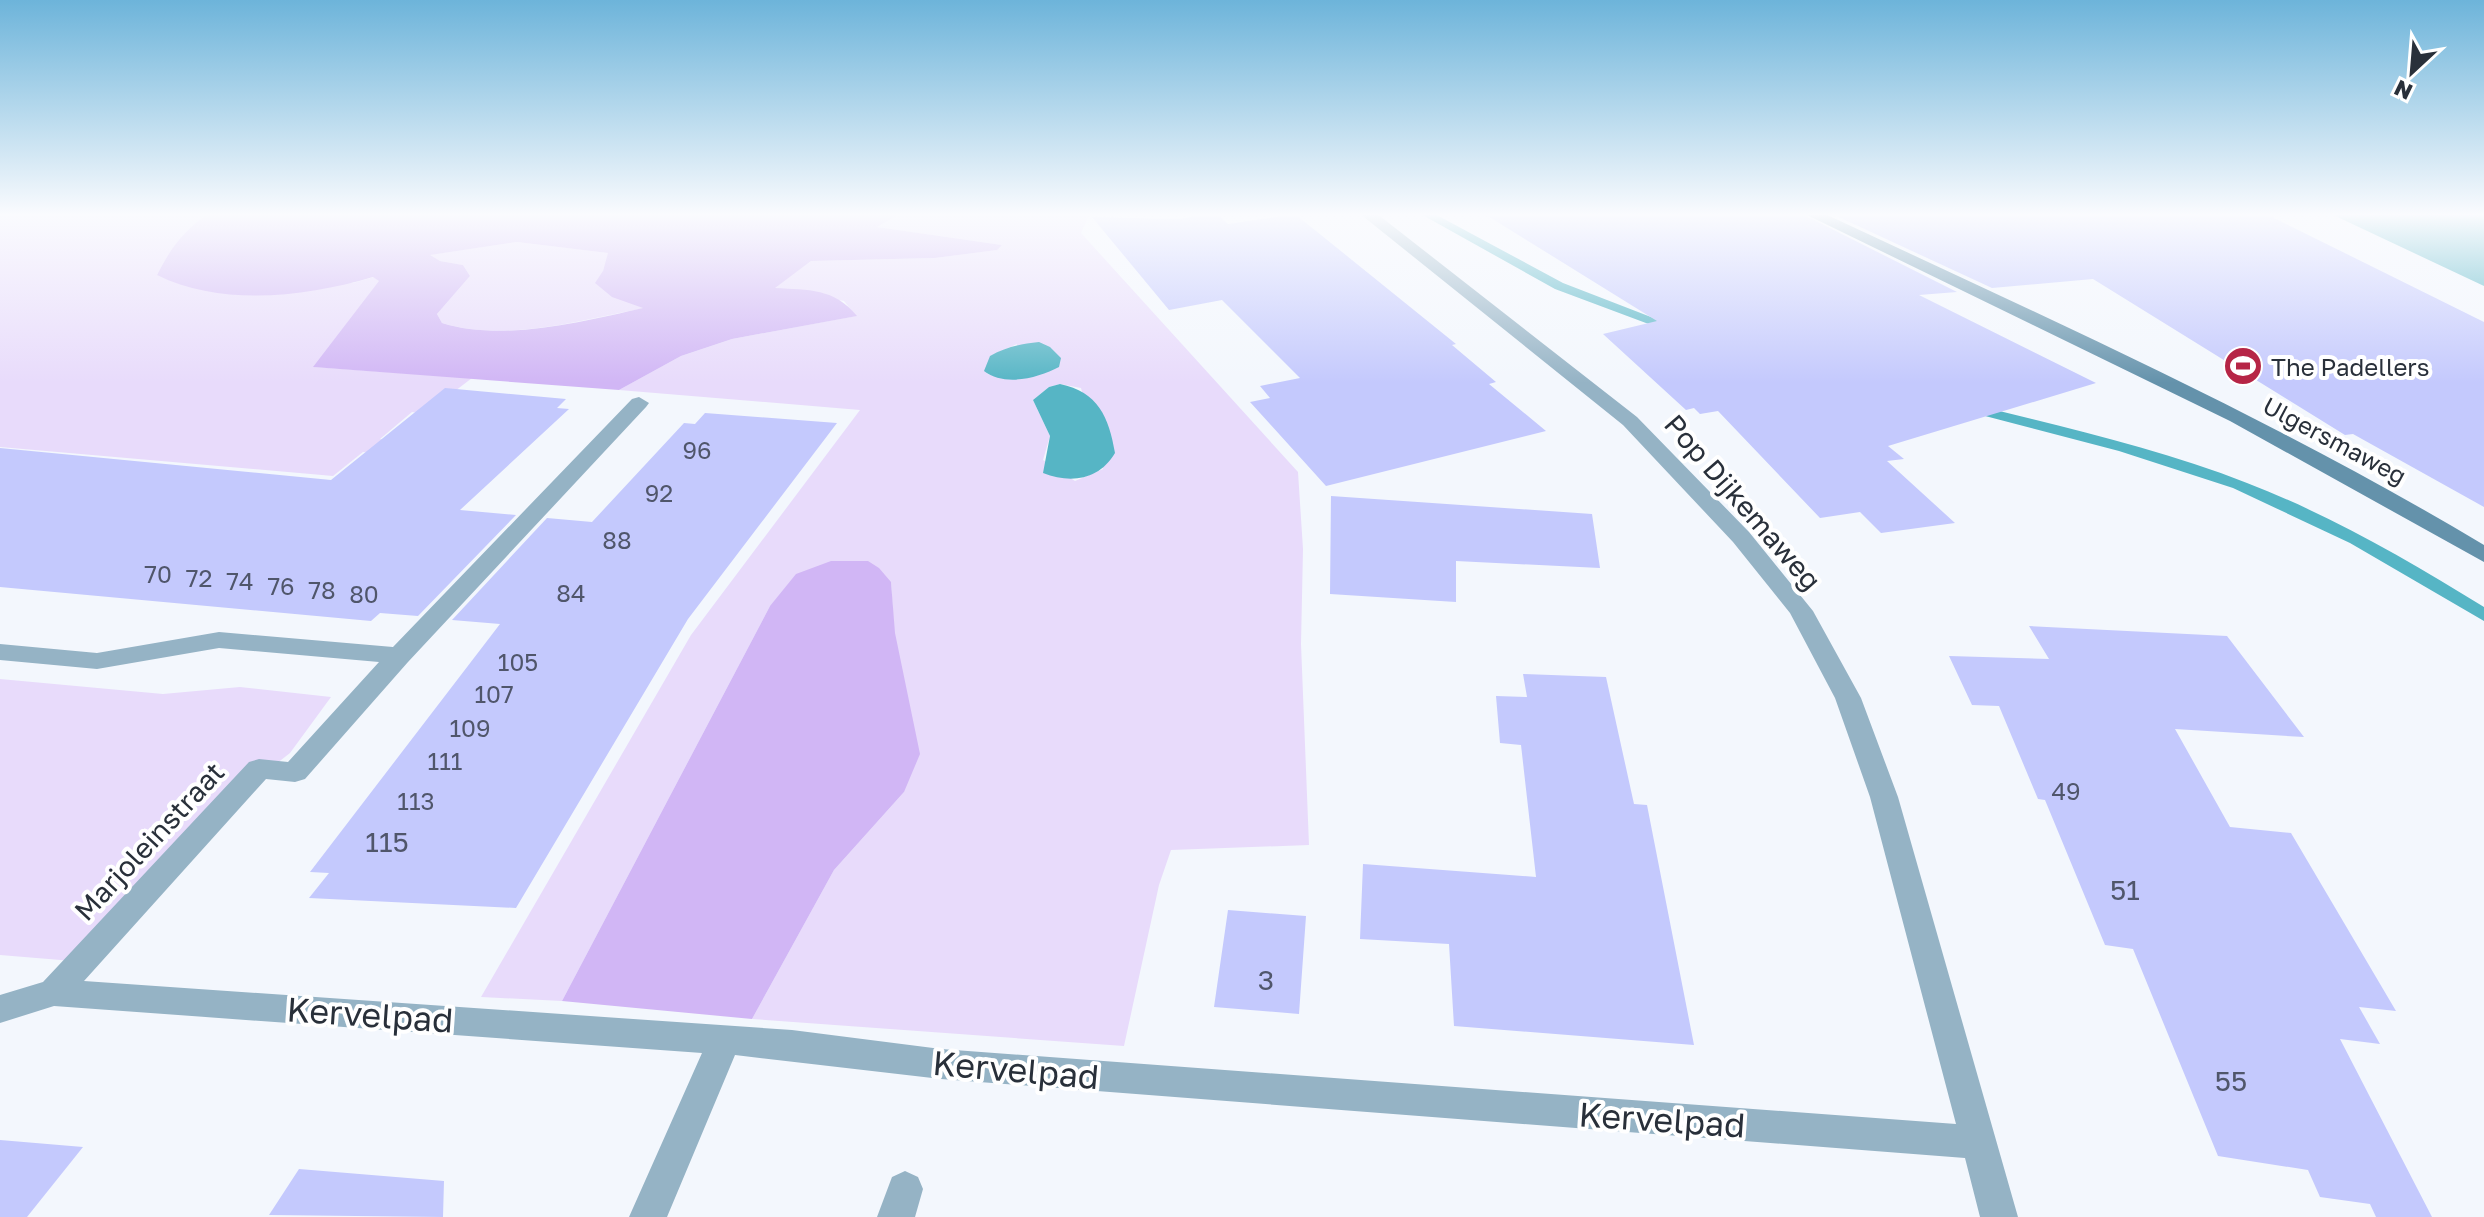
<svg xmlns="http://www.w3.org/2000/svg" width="2484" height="1217" font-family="'Golos Text',sans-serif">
  <rect width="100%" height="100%" fill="#f3f7fd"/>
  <path fill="#e8dbfb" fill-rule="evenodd" d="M 0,213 L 210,213 C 186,227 170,249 157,275 L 353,283 L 374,277 L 380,281 L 314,367 L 472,378 L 425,414 L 412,412 L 380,439 L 389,441 L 373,453 L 363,452 L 333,476 L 0,447 Z
    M 901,213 L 1090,213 L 1081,233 L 1298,472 L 1303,549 L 1301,644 L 1309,845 L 1171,850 L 1159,885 L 1124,1046 L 752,1019 L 834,870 L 904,792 L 891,582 L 770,606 L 562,1001 L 481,997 L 691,635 L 860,410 L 619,390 L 681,356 L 732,339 L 856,316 L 844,301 L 774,288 L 811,261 L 935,258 L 996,250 L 1002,245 L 876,227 ZM 1017,344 L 1018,379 L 987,374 L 990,356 ZM 1060,384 L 1081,388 L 1103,469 L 1075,481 L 1043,460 L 1050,436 L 1033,400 L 1049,387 Z
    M 517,242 L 609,253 L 603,271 L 645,308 C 579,320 507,343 442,323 L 437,314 L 470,276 L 463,265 L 440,261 L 428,255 Z
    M 0,679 L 163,694 L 240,687 L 331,697 L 290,753 L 239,793 L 85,962 L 0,955 Z"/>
  <path fill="#d1b6f5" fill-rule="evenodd" d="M 210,213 L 901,213 L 877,227 L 1002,245 L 997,250 L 935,258 L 811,261 L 775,288 C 809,290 834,288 857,316 L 732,339 L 681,356 L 619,390 L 313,367 L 379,281 L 373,277 C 305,297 222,307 157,275 C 170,249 185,228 210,213 ZM 517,242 L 608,253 L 603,271 L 595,283 L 612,297 L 643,308 C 582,322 502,342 442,323 L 437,314 L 470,276 L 463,265 L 440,261 L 430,255 Z
    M 831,561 L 868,561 L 879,568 L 891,582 L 895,633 L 920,754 L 904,792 L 834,870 L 752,1019 L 562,1001 L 770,606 L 796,574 Z"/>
  <path fill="#56b5c5" d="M 2329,213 L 2484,213 L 2484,286 Z
    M 1039,342 L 1050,347 L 1061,358 L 1059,367 C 1038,378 1005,387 984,371 L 990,356 C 1006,347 1020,344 1039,342 Z
    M 1060,384 C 1098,392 1109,417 1115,453 C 1099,480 1071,484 1043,473 L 1050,436 L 1033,400 L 1049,387 Z"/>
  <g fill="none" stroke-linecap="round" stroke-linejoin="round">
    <path fill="#56b5c5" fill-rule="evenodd" d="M 1419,213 L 1433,213 L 1563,283 L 1682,329 L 1680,332 L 1670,332 L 1555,289 Z
      M 1971,404 C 2063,427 2158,448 2247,483 C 2330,515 2408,560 2484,607 L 2484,621 L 2350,543 L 2233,488 L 2119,451 L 1966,411 L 1964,408 Z"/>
  </g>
  <path fill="#c4c9fd" d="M 1216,213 L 1228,224 L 1295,214 L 1456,344 L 1452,345 L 1496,382 L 1489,384 L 1546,431 L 1326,486 L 1250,402 L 1270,398 L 1260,386 L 1300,378 L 1222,300 L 1169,310 L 1092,217 L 1179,219 Z
    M 1483,213 L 1800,213 L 1957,292 L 1919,295 L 2096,383 L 1888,446 L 1904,459 L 1887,461 L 1955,523 L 1881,533 L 1860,512 L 1820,518 L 1718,411 L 1700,414 L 1694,408 L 1686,410 L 1603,334 L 1657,321 Z
    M 1830,213 L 2264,213 L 2484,322 L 2484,507 L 2353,434 L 2345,435 L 2093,279 L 1992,288 Z
    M 445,388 L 566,399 L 557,408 L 569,409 L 460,510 L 516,515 L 418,616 L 380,613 L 371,621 L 0,587 L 0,448 L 331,480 Z
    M 705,413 L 837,423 L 688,619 L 516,908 L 309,898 L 329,873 L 310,872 L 500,624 L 452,620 L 547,518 L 592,522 L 684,423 L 695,424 Z
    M 1331,496 L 1592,514 L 1600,568 L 1456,561 L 1456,602 L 1330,594 Z
    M 2029,626 L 2227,636 L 2304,737 L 2175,729 L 2230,827 L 2291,833 L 2396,1011 L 2359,1007 L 2380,1044 L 2340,1039 L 2432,1217 L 2376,1217 L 2370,1204 L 2320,1197 L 2308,1170 L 2218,1156 L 2133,949 L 2105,945 L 2045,800 L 2038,799 L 1999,706 L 1972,705 L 1949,656 L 2049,659 Z
    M 1523,674 L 1606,677 L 1634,804 L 1647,805 L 1694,1045 L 1454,1026 L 1449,944 L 1360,939 L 1363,864 L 1536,877 L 1521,745 L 1500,743 L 1496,696 L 1527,697 Z
    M 1228,910 L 1306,916 L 1299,1014 L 1214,1007 Z
    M 0,1140 L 83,1147 L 27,1217 L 0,1217 Z
    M 299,1169 L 444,1181 L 443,1217 L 269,1215 Z"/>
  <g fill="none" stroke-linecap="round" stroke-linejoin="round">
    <path fill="#95b3c5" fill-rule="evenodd" d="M 1359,213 L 1376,213 L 1637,417 L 1749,532 L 1813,611 L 1861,698 L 1898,797 L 2018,1217 L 1980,1217 L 1965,1158 L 941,1079 L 735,1055 L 667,1217 L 629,1217 L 702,1053 L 54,1006 L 0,1023 L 0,995 L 43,982 L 249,762 L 259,759 L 288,762 L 379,662 L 219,648 L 97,669 L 0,660 L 0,644 L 97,653 L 219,632 L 393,647 L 632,399 L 639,397 L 649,403 L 646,407 L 408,662 L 305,779 L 295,782 L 266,779 L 84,981 L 792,1030 L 941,1049 L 1956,1124 L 1870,797 L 1835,698 L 1790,613 L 1733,542 L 1623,425 Z
      M 905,1171 L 918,1177 L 923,1189 L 915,1217 L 877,1217 L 892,1177 Z"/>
    <path fill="#6492ab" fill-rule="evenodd" d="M 1803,213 L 1823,213 C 2047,318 2272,418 2484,545 L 2484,562 L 2230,421 Z"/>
  </g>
  <linearGradient id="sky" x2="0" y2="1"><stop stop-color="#6db4da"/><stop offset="0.56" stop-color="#fafbfe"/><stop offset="1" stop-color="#fafbfe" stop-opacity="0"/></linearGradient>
  <rect width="2484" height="383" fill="url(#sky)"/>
  <defs>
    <symbol id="stadium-disc" viewBox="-11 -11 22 22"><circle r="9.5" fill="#b62546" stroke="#fff"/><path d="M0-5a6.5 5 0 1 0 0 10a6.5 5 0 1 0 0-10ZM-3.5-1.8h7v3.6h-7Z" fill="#fff"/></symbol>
  </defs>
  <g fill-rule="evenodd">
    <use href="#stadium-disc" x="2221" y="344" width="44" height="44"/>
  </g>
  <g text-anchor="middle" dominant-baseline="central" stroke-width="8" stroke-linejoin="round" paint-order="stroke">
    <g font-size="24" fill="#29303a" stroke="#fff" text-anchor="start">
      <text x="2271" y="366">The Padellers</text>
    </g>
    <g font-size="24" fill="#29303a" stroke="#fff">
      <text transform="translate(2335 440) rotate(28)">Ulgersmaweg</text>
    </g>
    <g font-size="24" fill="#50566b">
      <text x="697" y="449">96</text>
      <text x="659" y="492">92</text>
      <text x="617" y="539">88</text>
      <text x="158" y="573">70</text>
      <text x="199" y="577">72</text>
      <text x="240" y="580">74</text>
      <text x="281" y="585">76</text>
      <text x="322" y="589">78</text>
      <text x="571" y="592">84</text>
      <text x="364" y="593">80</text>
      <text x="518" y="661">105</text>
      <text x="494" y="693">107</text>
      <text x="470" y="727">109</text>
      <text x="445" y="760">111</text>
      <text x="2066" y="790">49</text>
      <text x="416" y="800">113</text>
    </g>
    <g font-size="28" fill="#29303a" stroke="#fff">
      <text transform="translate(1743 502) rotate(49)">Pop Dijkemaweg</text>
      <text transform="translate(149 841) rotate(-47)">Marjoleinstraat</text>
    </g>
    <g font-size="28" fill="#50566b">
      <text x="387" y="841">115</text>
      <text x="2125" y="889">51</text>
      <text x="1266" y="979">3</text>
      <text x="2231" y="1080">55</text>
    </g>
    <g font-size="34" fill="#29303a" stroke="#fff">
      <text transform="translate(370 1014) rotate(4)">Kervelpad</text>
      <text transform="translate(1016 1069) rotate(5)">Kervelpad</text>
      <text transform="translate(1662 1119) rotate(4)">Kervelpad</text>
    </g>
  </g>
  <g transform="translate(2412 72) rotate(206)" stroke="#ffffff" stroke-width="6" paint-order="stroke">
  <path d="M0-6L14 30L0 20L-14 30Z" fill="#29303a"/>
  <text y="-12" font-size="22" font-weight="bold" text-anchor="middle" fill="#29303a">N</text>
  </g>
</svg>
